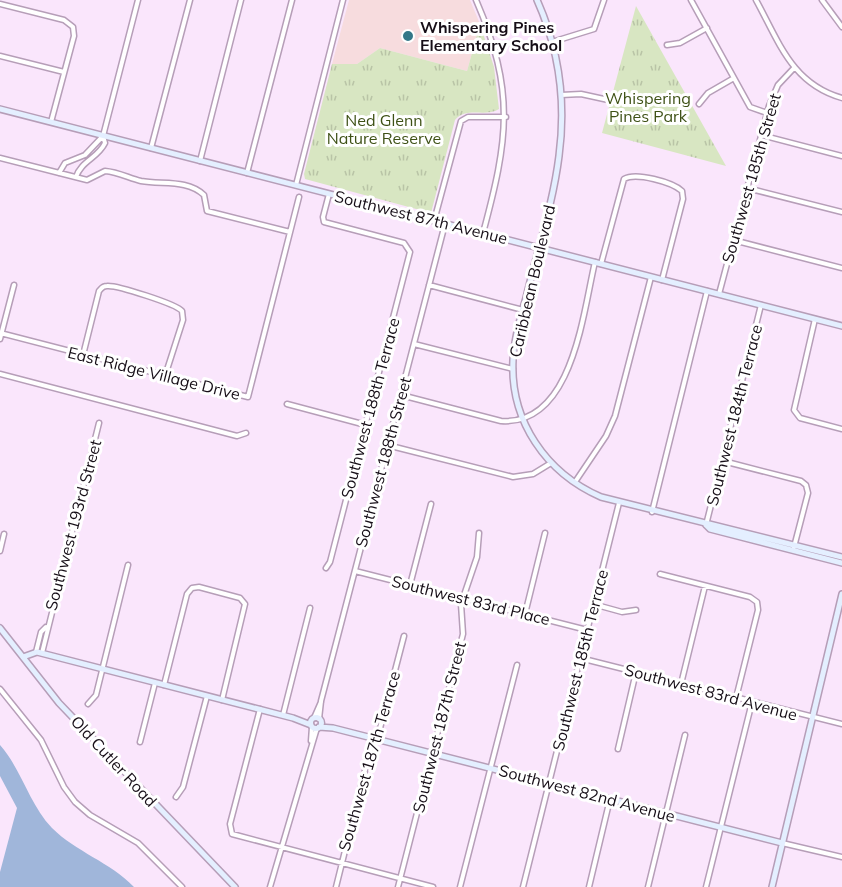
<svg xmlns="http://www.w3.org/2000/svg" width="842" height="887" font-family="Mulish,sans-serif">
  <defs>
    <pattern id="park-tufts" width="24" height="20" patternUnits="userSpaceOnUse" patternTransform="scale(1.5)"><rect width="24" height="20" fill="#d8e6c2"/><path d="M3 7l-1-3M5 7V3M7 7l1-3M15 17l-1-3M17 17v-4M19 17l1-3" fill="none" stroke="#b9c4a6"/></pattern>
  </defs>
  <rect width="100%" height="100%" fill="#fae6fc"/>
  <path fill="#f7dcde" d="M 349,0 L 470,0 L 480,24 L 467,71 L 380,48 L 357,64 L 332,64 Z"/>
  <path fill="url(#park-tufts)" d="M 636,6 L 726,166 L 602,133 Z
    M 480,24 L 494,67 L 499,109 C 485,118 467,106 455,120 L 431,213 L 305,179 L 304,174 L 332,64 L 357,64 L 380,48 L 467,71 Z"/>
  <path fill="#a0b6da" d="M 0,745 C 22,770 29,804 52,828 C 76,852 110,862 134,887 L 0,887 L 0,872 L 17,808 L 0,776 Z"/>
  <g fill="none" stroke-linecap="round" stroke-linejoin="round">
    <defs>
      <path id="street" d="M 476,0 C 516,92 508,140 483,233
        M 691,0 L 750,107 L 767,113
        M 756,0 C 779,42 792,84 842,98
        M 822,0 L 842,27
        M 0,4 L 64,20 L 73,27 L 74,36 L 51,122
        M 552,42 L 594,29 L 604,0
        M 667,45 L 680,43 L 707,28
        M 0,56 L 64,72
        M 561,95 L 581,94 L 613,101
        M 699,104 L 708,93 L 734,78
        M 761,135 L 842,156
        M 151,148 L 190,0
        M 0,158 L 87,180 L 105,171 C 118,172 129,178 141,181 C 162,185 187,179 204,195 L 207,211 L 290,232
        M 200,161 L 241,0
        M 59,173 L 65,163 L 85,155 L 103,136
        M 247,173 L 292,0
        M 76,177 C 81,161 98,158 105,143 L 103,136 L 138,0
        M 296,185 L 343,0
        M 747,188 L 842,212
        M 434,221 L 461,121 L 468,117 L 506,117
        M 733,240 L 842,268
        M 601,264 L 624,179 C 636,172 672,182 682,191 L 683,199 L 662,280
        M 429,285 L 523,310
        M 719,294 L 769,106 L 778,85 L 794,68
        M 815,319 L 794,410 L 800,418 L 842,429
        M 0,333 L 248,397 L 299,197
        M 0,339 L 14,285
        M 414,344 L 513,369
        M 83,355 L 99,291 C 102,288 102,286 107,286 C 117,285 176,304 182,311 L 183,320 L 165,376
        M 0,374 L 237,436 L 246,433
        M 401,395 L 501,421 C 573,426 583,312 595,262
        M 287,404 L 366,425
        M 387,445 L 513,477 L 533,474 L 551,463
        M 723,461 L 801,481 L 806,485 L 808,493 L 794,547
        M 575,482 L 606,436 L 615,416 L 651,277
        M 652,512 L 707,291
        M 706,525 L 761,305
        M 0,551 L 4,534
        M 326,568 L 330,562 L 410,252 L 404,243 L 324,222 L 323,217 L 329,194
        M 355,571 L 587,630
        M 660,574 L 750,597 L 757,602 L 758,610 L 736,698
        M 410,585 L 431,504
        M 593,604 L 622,612 L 636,610
        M 525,614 L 545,533
        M 36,652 L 41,632 L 46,627
        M 42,653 L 99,423
        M 580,658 L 842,724
        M 681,684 L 705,586
        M 164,685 L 187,594 L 192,588 L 199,587 L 240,598 L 245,604 L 222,700
        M 0,689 L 41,740 L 64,787 L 75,802 L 90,815 L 138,843 L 182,887
        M 88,704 L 96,695 L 128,565
        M 260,709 L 230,824 L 232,834 L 433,887
        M 283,715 L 310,608
        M 314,718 L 321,702
        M 319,719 L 321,701 L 445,224
        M 311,741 L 312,727
        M 140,742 L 155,683
        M 618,749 L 636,672
        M 176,797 L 183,787 L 207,696
        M 782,843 L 842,857
        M 270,887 L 317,728
        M 336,887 L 371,746 L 379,732 L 404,636
        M 398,887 L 463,634 L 461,604 L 477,557 L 479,533
        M 460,887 L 517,665
        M 523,887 L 619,503
        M 589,887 L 610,799
        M 648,887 L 685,735
        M 706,887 L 752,702"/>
      <path id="secondary" d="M 537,0 C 559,49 566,103 559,156 C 553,204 537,251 526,298 C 520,318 514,339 513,360 C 510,421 546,473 601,497 L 842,557
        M 0,109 L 842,326
        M 706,525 L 710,529 L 842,563
        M 0,628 L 59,703 L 235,887
        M 23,657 L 37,652 L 293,718 L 311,725
        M310.5 723a5.5 5.5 0 1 1 11 0a5.5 5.5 0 1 1-11 0Z
        M 319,727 L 333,728 L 782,843
        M 772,887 L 842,594"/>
    </defs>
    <use href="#street" stroke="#b69eb8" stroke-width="7"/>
    <use href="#secondary" stroke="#b69eb8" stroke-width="8"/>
    <use href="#street" stroke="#fff" stroke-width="4"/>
    <use href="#secondary" stroke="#e4efff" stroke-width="5"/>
  </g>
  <circle fill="#347788" stroke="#fff" stroke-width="2" cx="408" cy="36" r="6"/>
  <g text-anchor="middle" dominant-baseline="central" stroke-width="6" stroke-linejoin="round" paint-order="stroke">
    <g font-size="16" font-weight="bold" fill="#160e17" stroke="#fff" text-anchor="start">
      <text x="420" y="27">Whispering Pines<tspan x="420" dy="18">Elementary School</tspan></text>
    </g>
    <g font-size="16" fill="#3e5116" stroke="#fff">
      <text x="648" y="98">Whispering<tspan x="648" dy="18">Pines Park</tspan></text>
      <text x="384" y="120">Ned Glenn<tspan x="384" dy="18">Nature Reserve</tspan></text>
    </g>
    <g font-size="16" fill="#160e17" stroke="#fff">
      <text transform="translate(751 178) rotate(-74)">Southwest 185th Street</text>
      <text transform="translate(421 217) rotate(14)">Southwest 87th Avenue</text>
      <text transform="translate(532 281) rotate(-77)">Caribbean Boulevard</text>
      <text transform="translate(154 373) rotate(14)">East Ridge Village Drive</text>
      <text transform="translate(370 408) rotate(-75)">Southwest 188th Terrace</text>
      <text transform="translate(734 415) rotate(-76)">Southwest 184th Terrace</text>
      <text transform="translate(383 462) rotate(-75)">Southwest 188th Street</text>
      <text transform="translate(73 525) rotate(-75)">Southwest 193rd Street</text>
      <text transform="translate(471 600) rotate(14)">Southwest 83rd Place</text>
      <text transform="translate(580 660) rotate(-76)">Southwest 185th Terrace</text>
      <text transform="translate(711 692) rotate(15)">Southwest 83rd Avenue</text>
      <text transform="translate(439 727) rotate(-76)">Southwest 187th Street</text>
      <text transform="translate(114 761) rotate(47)">Old Cutler Road</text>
      <text transform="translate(369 761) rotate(-74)">Southwest 187th Terrace</text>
      <text transform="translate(587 793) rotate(15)">Southwest 82nd Avenue</text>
    </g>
  </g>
</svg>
